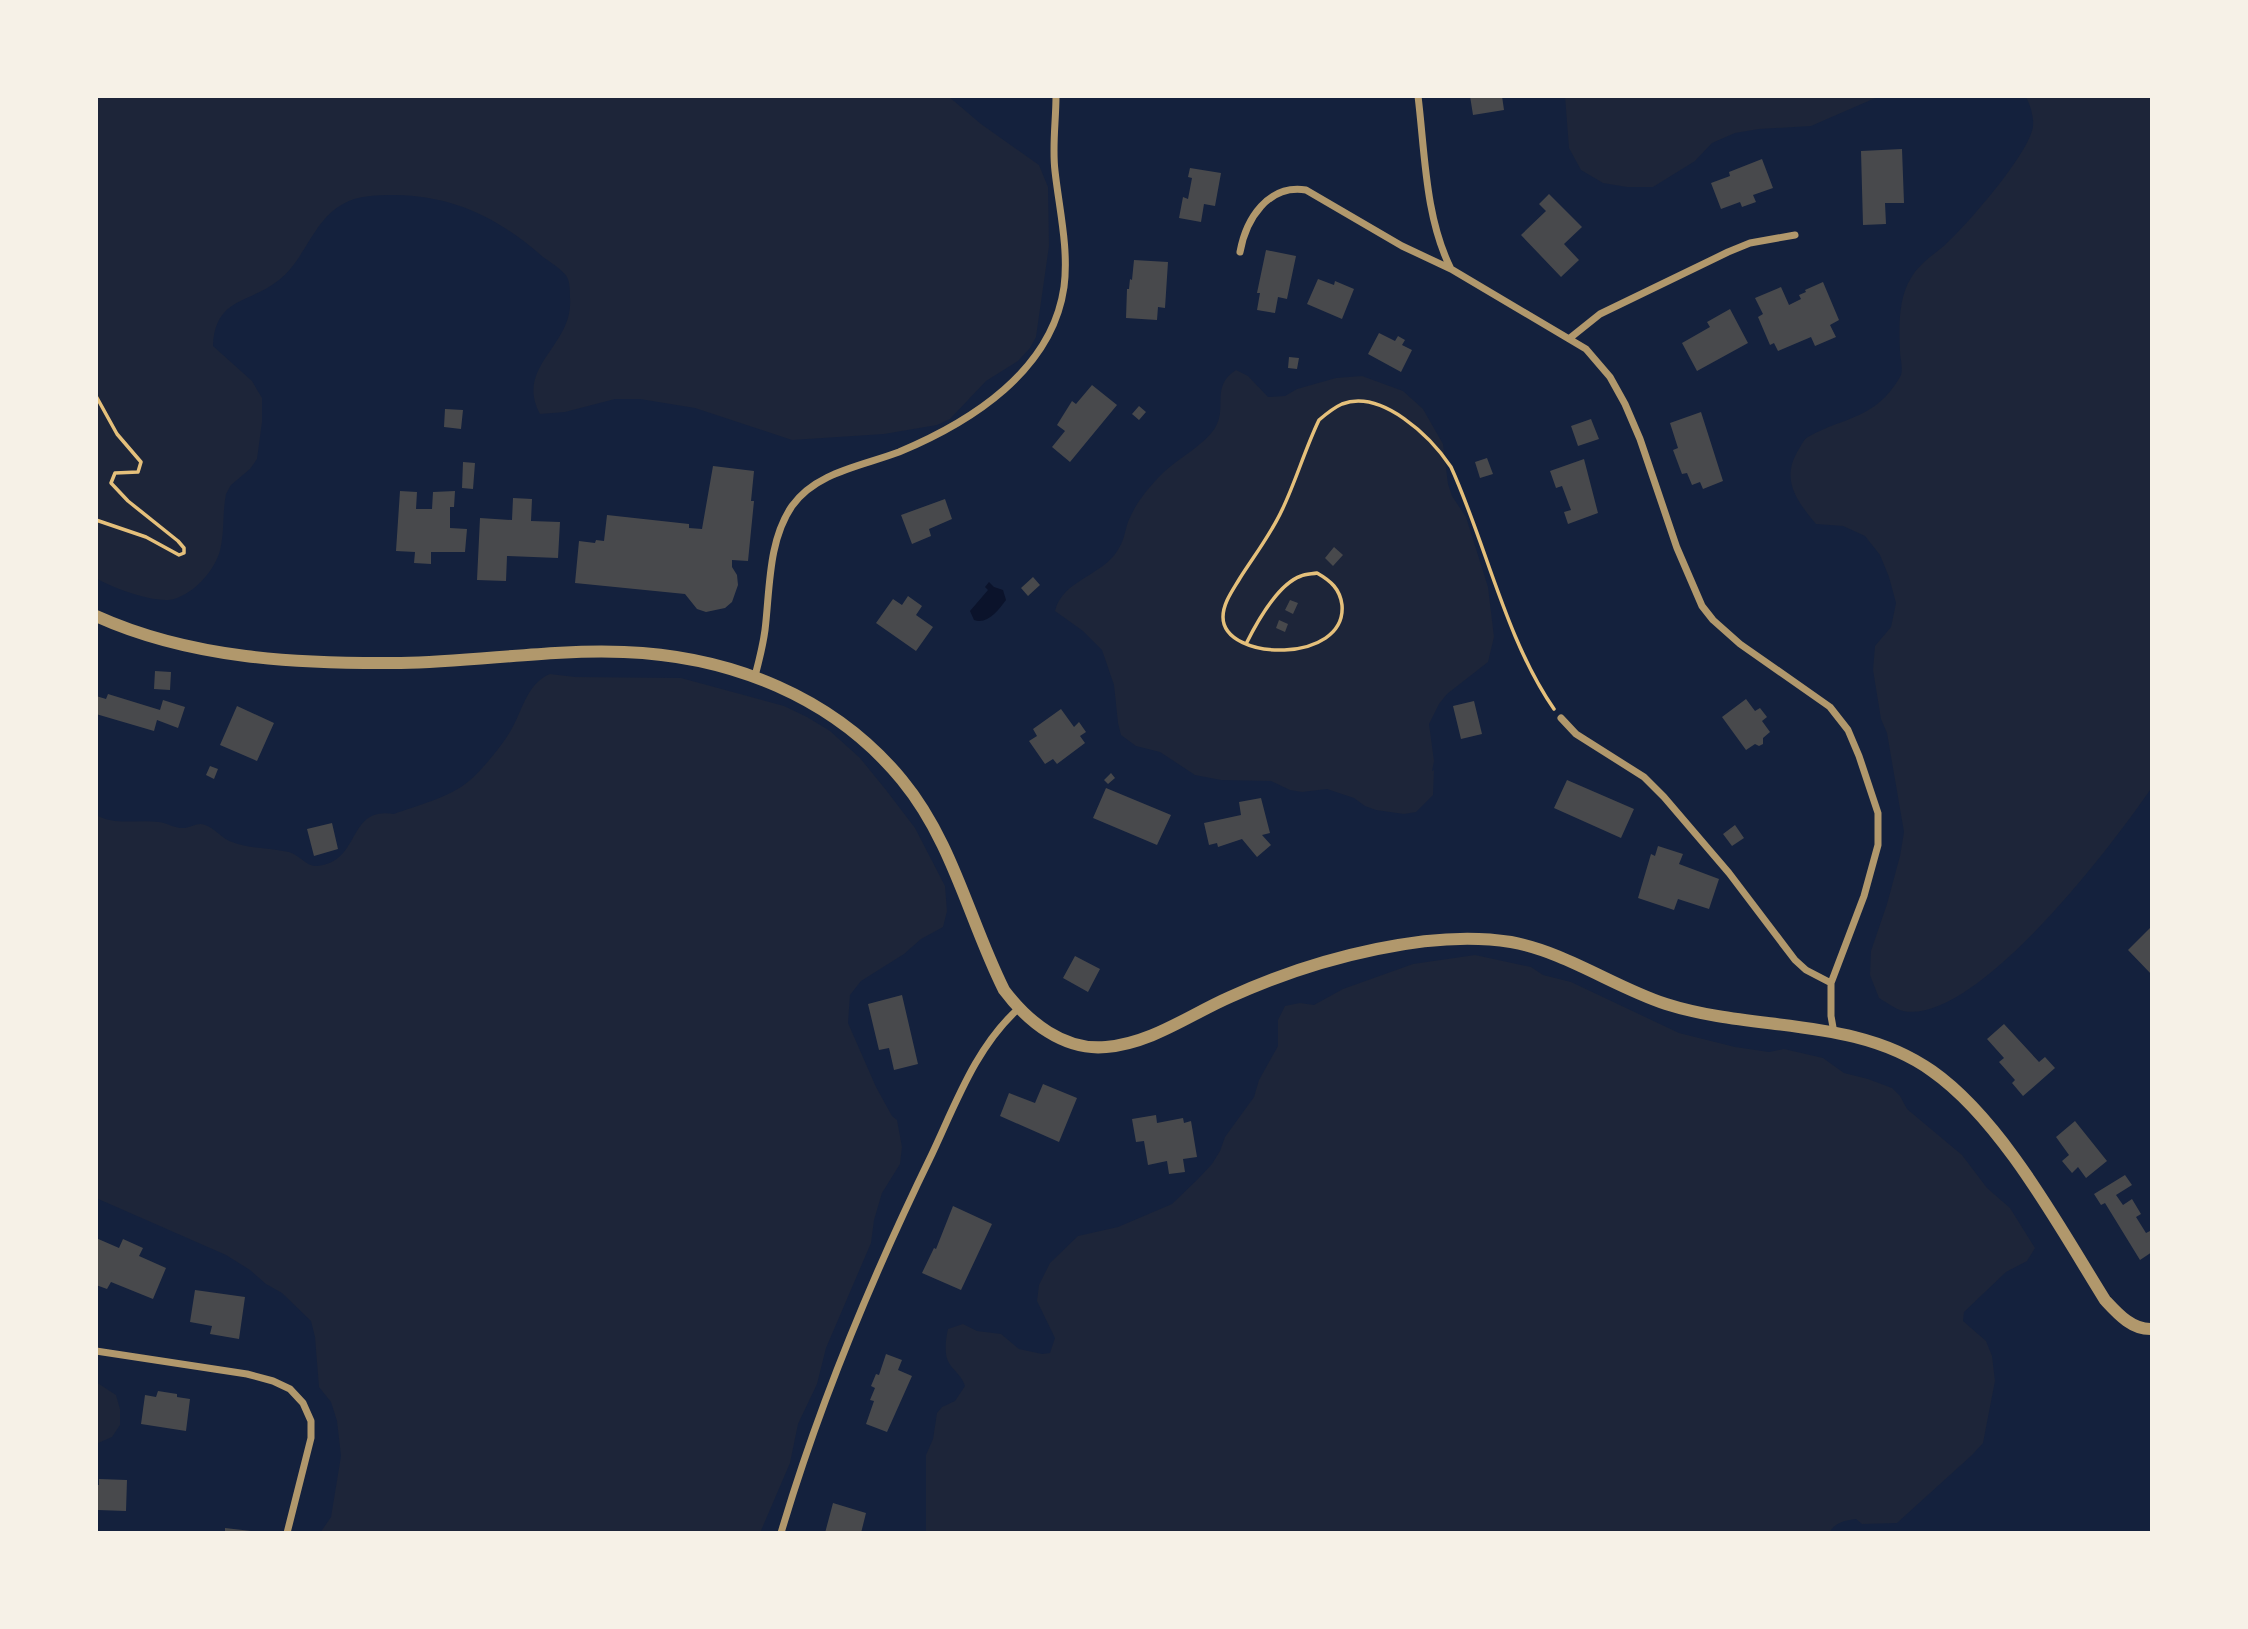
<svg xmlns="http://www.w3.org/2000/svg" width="2248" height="1629" font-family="'Sofia Sans Condensed',sans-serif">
  <rect width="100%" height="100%" fill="#14213d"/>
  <path fill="#1d2539" d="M 96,96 L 948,96 L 981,124 L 1039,165 L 1048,187 L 1049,246 L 1036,337 L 1030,348 L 1018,361 L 986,381 L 950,419 L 937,425 L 884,434 L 792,440 L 695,408 L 640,399 L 615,399 L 565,412 L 540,414 C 514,366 574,346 570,298 C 570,293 570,282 567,277 C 563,270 550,262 543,257 C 498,218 455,196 395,195 C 378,195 358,195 343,204 C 313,220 305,260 279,280 C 249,304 215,297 213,346 L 252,381 L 262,398 L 262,422 L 257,459 L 250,469 L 231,485 L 226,494 C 222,514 225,535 219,554 C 212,573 194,593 174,599 C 156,604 112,588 96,578 Z
    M 1565,96 L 1880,96 L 1811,126 L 1759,129 L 1735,133 L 1712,143 L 1695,161 L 1653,187 L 1627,187 L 1603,183 L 1581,170 L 1569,148 Z
    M 2025,96 L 2152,96 L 2152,787 C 2115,842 1976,1026 1903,1011 C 1895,1009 1886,1002 1879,998 L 1870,975 L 1871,951 L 1887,904 L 1900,856 L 1904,832 L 1887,733 L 1881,719 L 1873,670 L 1875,646 L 1891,627 L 1896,603 L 1889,577 L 1880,555 L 1865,536 L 1843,526 L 1816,524 C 1796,500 1780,479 1799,449 C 1802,444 1804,439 1808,437 C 1845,416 1875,420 1900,377 C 1904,370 1900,359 1900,351 C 1899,328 1898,298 1911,278 C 1919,264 1933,255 1945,245 C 1966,226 2030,153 2033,126 C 2034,117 2030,103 2025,96 Z
    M 1236,370 L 1248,376 L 1268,397 L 1285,396 L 1297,389 L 1336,378 L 1362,376 L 1403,391 L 1423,409 L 1443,444 L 1448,484 L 1452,496 L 1466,517 L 1488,587 L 1494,637 L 1488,662 L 1447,694 L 1439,704 L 1429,724 L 1434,761 L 1432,771 L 1434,770 L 1433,795 L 1416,812 L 1404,814 L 1376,810 L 1365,806 L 1354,798 L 1327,789 L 1302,792 L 1290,790 L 1271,781 L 1221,780 L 1195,775 L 1160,752 L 1136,746 L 1121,735 L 1118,723 L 1114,685 L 1102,650 L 1083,631 L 1055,611 C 1063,579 1104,576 1119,548 C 1124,540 1125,531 1128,522 C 1135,504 1148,488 1162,474 C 1178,458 1202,447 1215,428 C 1228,407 1210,387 1236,370 Z
    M 550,674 L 575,677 L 681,678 L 784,706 L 807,717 L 830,731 L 860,758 L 886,790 L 915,828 L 945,886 L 947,911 L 943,927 L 921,939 L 904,954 L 861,981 L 850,995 L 848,1023 L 876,1087 L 892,1116 L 897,1120 L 902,1147 L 900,1164 L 882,1193 L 874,1220 L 871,1243 L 826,1348 L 817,1384 L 798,1424 L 790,1463 L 760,1533 L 320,1533 L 331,1517 L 341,1456 L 337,1421 L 331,1402 L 319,1387 L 315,1337 L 311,1321 L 282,1293 L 266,1284 L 250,1270 L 226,1255 L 96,1198 L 96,815 C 115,826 138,819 159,822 C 167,823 176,829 185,828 C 192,827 198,822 205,825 C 215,828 222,839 232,842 C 250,849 270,848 289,852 C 300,855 306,867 317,866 C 362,862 346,806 394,814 C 418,805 449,798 469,781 C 481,771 499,749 508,735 C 522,715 525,684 550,674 Z
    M 1475,955 L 1531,967 L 1543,975 L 1571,982 L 1679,1033 L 1735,1047 L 1769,1052 L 1784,1049 L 1823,1058 L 1844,1073 L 1868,1079 L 1892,1088 L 1900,1096 L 1907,1109 L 1962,1155 L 1987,1188 L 2010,1208 L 2035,1248 L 2027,1261 L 2006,1272 L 1964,1312 L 1963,1321 L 1986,1341 L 1992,1356 L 1995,1381 L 1983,1443 L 1972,1455 L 1897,1523 L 1862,1524 L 1856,1519 C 1843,1521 1836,1522 1829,1533 L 926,1533 L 926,1455 L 933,1439 L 937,1413 L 942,1407 L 955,1401 L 965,1386 C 962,1375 952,1370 948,1361 C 944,1353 946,1337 948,1329 L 963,1324 L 977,1331 L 1001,1334 L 1019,1349 L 1042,1354 L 1050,1353 L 1055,1338 L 1037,1301 L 1039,1285 L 1050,1263 L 1078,1236 L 1118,1227 L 1172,1204 L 1198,1179 L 1212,1164 L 1220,1151 L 1225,1137 L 1254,1097 L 1259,1080 L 1278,1046 L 1278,1020 L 1285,1006 L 1300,1003 L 1314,1005 L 1343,989 L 1413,964 Z
    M 96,1382 L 116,1395 L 120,1409 L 120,1425 L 112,1437 L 96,1444 Z"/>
  <path fill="#0b132b" d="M 989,582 L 994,587 L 1003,590 L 1006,600 C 998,611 987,625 974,620 L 970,611 L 988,590 L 985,587 Z"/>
  <path fill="#48494c" d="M 1470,96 L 1502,96 L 1504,110 L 1473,115 Z
    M 1902,149 L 1904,203 L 1885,203 L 1886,224 L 1863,225 L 1861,151 Z
    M 1762,159 L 1773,188 L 1753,195 L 1756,202 L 1742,207 L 1740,202 L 1721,209 L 1711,183 L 1730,176 L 1729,172 Z
    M 1190,168 L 1221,173 L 1215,206 L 1204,204 L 1201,222 L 1179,218 L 1183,197 L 1188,199 L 1192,178 L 1188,177 Z
    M 1549,194 L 1582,227 L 1564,244 L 1579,260 L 1561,277 L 1521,235 L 1546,211 L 1539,204 Z
    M 1266,250 L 1296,256 L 1287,299 L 1278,297 L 1275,313 L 1257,310 L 1260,293 L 1257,293 Z
    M 1134,260 L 1168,262 L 1165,308 L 1158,307 L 1157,320 L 1126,318 L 1127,289 L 1129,289 L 1130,279 L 1132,280 Z
    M 1318,279 L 1334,285 L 1335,281 L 1354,289 L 1342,319 L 1307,304 Z
    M 1823,282 L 1839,320 L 1830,325 L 1836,337 L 1815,346 L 1811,337 L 1778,351 L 1774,343 L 1770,345 L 1758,317 L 1763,314 L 1755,298 L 1781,287 L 1789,305 L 1801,299 L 1799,295 L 1806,292 L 1805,290 Z
    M 1730,309 L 1748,343 L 1697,371 L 1682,343 L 1710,327 L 1707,322 Z
    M 1379,333 L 1395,341 L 1398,336 L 1405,340 L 1402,345 L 1412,350 L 1401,372 L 1368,354 Z
    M 1289,357 L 1299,358 L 1297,369 L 1288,368 Z
    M 1092,385 L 1117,405 L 1070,462 L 1052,447 L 1065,431 L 1057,425 L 1072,401 L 1076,404 Z
    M 1139,406 L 1146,412 L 1139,420 L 1132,414 Z
    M 445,409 L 463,410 L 461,429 L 444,427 Z
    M 1701,412 L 1723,481 L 1703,489 L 1700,482 L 1692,485 L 1687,473 L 1682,474 L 1673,450 L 1678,448 L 1670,423 Z
    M 1591,419 L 1599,439 L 1578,446 L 1571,426 Z
    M 1487,458 L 1493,474 L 1480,478 L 1475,462 Z
    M 1584,459 L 1598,513 L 1568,524 L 1564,512 L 1571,510 L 1562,486 L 1556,488 L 1550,471 Z
    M 463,462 L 475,463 L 473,489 L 462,488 Z
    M 713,466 L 754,471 L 751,501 L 754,501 L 748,561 L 732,560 L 732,567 L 737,575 L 738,585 L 732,602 L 725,608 L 706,612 L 697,609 L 685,594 L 575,583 L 579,541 L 595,543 L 596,540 L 604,541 L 607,515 L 689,524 L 689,528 L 702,529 Z
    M 400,491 L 417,492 L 416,509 L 432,509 L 433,492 L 455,491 L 454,507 L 450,507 L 450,528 L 467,529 L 465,552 L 431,552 L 431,564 L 414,563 L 415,552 L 396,551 Z
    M 513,498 L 532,499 L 531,521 L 560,522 L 558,558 L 507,556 L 506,581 L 477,580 L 480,518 L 512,520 Z
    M 945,499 L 952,519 L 929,529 L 931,536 L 912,544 L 901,515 Z
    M 1334,547 L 1343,555 L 1333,566 L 1325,558 Z
    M 1033,577 L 1040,585 L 1028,596 L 1021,588 Z
    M 908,596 L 922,606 L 916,615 L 933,627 L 916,651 L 876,623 L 893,599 L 902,605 Z
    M 1290,600 L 1298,603 L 1293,614 L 1285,610 Z
    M 1279,620 L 1288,624 L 1285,632 L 1276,628 Z
    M 155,671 L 171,672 L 170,690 L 154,689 Z
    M 108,694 L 160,710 L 163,700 L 185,707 L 178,728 L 157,720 L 154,731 L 96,714 L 96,696 L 106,699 Z
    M 1746,699 L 1755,711 L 1760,708 L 1767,717 L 1762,721 L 1770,732 L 1763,738 L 1763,744 L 1759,746 L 1755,744 L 1746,750 L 1722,717 Z
    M 1474,701 L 1482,734 L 1461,739 L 1453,706 Z
    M 237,706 L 274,723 L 257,761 L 220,745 Z
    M 1061,709 L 1074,727 L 1079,722 L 1086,732 L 1080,736 L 1085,743 L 1057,764 L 1053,759 L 1045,764 L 1029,741 L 1037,736 L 1033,729 Z
    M 210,766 L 218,769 L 214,779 L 206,775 Z
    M 1111,773 L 1115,778 L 1108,784 L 1104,780 Z
    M 1567,780 L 1634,809 L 1621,838 L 1554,808 Z
    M 1106,788 L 1171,815 L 1157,845 L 1093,818 Z
    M 1261,798 L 1270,833 L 1262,835 L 1271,845 L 1257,857 L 1242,839 L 1218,847 L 1217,843 L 1209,845 L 1204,823 L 1241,815 L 1239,802 Z
    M 332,823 L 338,849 L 314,856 L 307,829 Z
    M 1735,825 L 1744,838 L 1732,846 L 1723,834 Z
    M 1658,846 L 1683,854 L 1679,864 L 1719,879 L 1709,909 L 1678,899 L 1674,910 L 1638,898 L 1651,854 L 1655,856 Z
    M 2152,926 L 2152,975 L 2128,950 Z
    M 1075,956 L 1100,969 L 1088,992 L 1063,978 Z
    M 902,995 L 918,1064 L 894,1070 L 889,1048 L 879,1050 L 868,1004 Z
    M 2004,1024 L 2039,1062 L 2045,1057 L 2055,1068 L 2023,1096 L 2012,1083 L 2015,1080 L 1999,1062 L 2004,1058 L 1987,1039 Z
    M 1043,1084 L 1077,1098 L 1059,1142 L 1000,1116 L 1009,1093 L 1035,1103 Z
    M 1156,1115 L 1157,1123 L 1183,1118 L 1184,1123 L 1191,1121 L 1197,1157 L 1183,1159 L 1185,1172 L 1169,1174 L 1167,1161 L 1148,1165 L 1144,1141 L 1136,1142 L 1132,1119 Z
    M 2075,1121 L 2107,1161 L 2086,1178 L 2078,1167 L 2072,1173 L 2062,1161 L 2069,1155 L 2056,1137 Z
    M 2125,1175 L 2132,1185 L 2116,1195 L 2123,1205 L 2132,1199 L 2141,1214 L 2136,1217 L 2146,1233 L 2152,1230 L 2152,1252 L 2140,1260 L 2105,1203 L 2101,1205 L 2094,1194 Z
    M 953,1206 L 992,1224 L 961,1290 L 922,1273 L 934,1248 L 936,1249 Z
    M 96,1238 L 119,1248 L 123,1239 L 143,1248 L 139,1256 L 166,1268 L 153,1299 L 111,1282 L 107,1289 L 96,1285 Z
    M 195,1290 L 245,1297 L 239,1339 L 210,1334 L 212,1326 L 190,1322 Z
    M 886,1354 L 902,1360 L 898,1370 L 912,1376 L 887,1432 L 866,1424 L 874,1401 L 870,1400 L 875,1388 L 871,1386 L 876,1374 L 879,1375 Z
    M 158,1391 L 177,1394 L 177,1397 L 190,1399 L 186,1431 L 141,1424 L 145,1395 L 156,1397 Z
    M 99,1479 L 127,1480 L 126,1511 L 98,1510 L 96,1485 L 99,1485 Z
    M 833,1503 L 866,1513 L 861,1533 L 825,1533 Z
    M 225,1528 L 251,1531 L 251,1533 L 225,1533 Z"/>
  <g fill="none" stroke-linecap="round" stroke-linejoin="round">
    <path stroke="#e5c07b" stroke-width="3.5" d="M 96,396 L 117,434 L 141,462 L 138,472 L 115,473 L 111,483 L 128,501 L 178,541 L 184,548 L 184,553 L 179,555 L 146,537 L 96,520
      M 1246,644 C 1256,624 1278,584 1301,576 C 1305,574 1312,574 1317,573 C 1331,581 1340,589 1342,605 C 1347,664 1223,662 1223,617 C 1223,603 1233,590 1240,578 C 1254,556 1271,534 1282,510 C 1296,481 1305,449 1319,420 C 1326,414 1333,408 1342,404 C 1382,389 1431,437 1451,467 C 1486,544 1506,640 1554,709"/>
    <path stroke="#b1986c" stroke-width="7" d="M 1418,96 C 1425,153 1425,217 1451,269
      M 1240,252 C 1246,219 1268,184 1306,190 L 1402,246 L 1451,269 L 1586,349 L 1610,377 L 1625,404 L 1640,439 L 1677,548 L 1702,606 L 1713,620 L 1740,644 L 1830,707 L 1848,730 L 1859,756 L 1878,813 L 1878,845 L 1864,896 L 1831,983 L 1831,1016 L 1834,1033
      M 1570,338 L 1600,314 L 1728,252 L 1750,243 L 1795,235
      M 755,676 C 759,661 763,645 765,630 C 770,589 768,541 792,506 C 816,472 862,466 899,452 C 971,422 1052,371 1064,287 C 1069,249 1059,208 1055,171 C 1052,146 1056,121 1056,96
      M 1561,718 L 1576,734 L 1644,777 L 1664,797 L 1729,873 L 1795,960 L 1806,970 L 1831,983
      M 96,1351 L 247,1374 L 273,1381 L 290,1389 L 303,1403 L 311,1421 L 311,1438 L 287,1533
      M 781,1533 C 820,1401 872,1277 932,1154 C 956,1103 976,1047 1018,1009"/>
    <path stroke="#b1986c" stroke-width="12" d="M 96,616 C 191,659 298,664 401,663 C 475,662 550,649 624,652 C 731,656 834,697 902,780 C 953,842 969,920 1004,990 C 1028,1022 1064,1051 1106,1047 C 1152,1043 1189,1015 1230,997 C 1276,976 1328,959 1377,949 C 1420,940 1468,935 1511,942 C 1566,952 1614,987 1666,1004 C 1753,1032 1855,1016 1932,1071 C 2002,1120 2060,1228 2105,1300 C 2118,1314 2132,1330 2152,1329"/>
  </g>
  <rect width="2248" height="1629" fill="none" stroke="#f6f1e7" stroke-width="196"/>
</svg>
